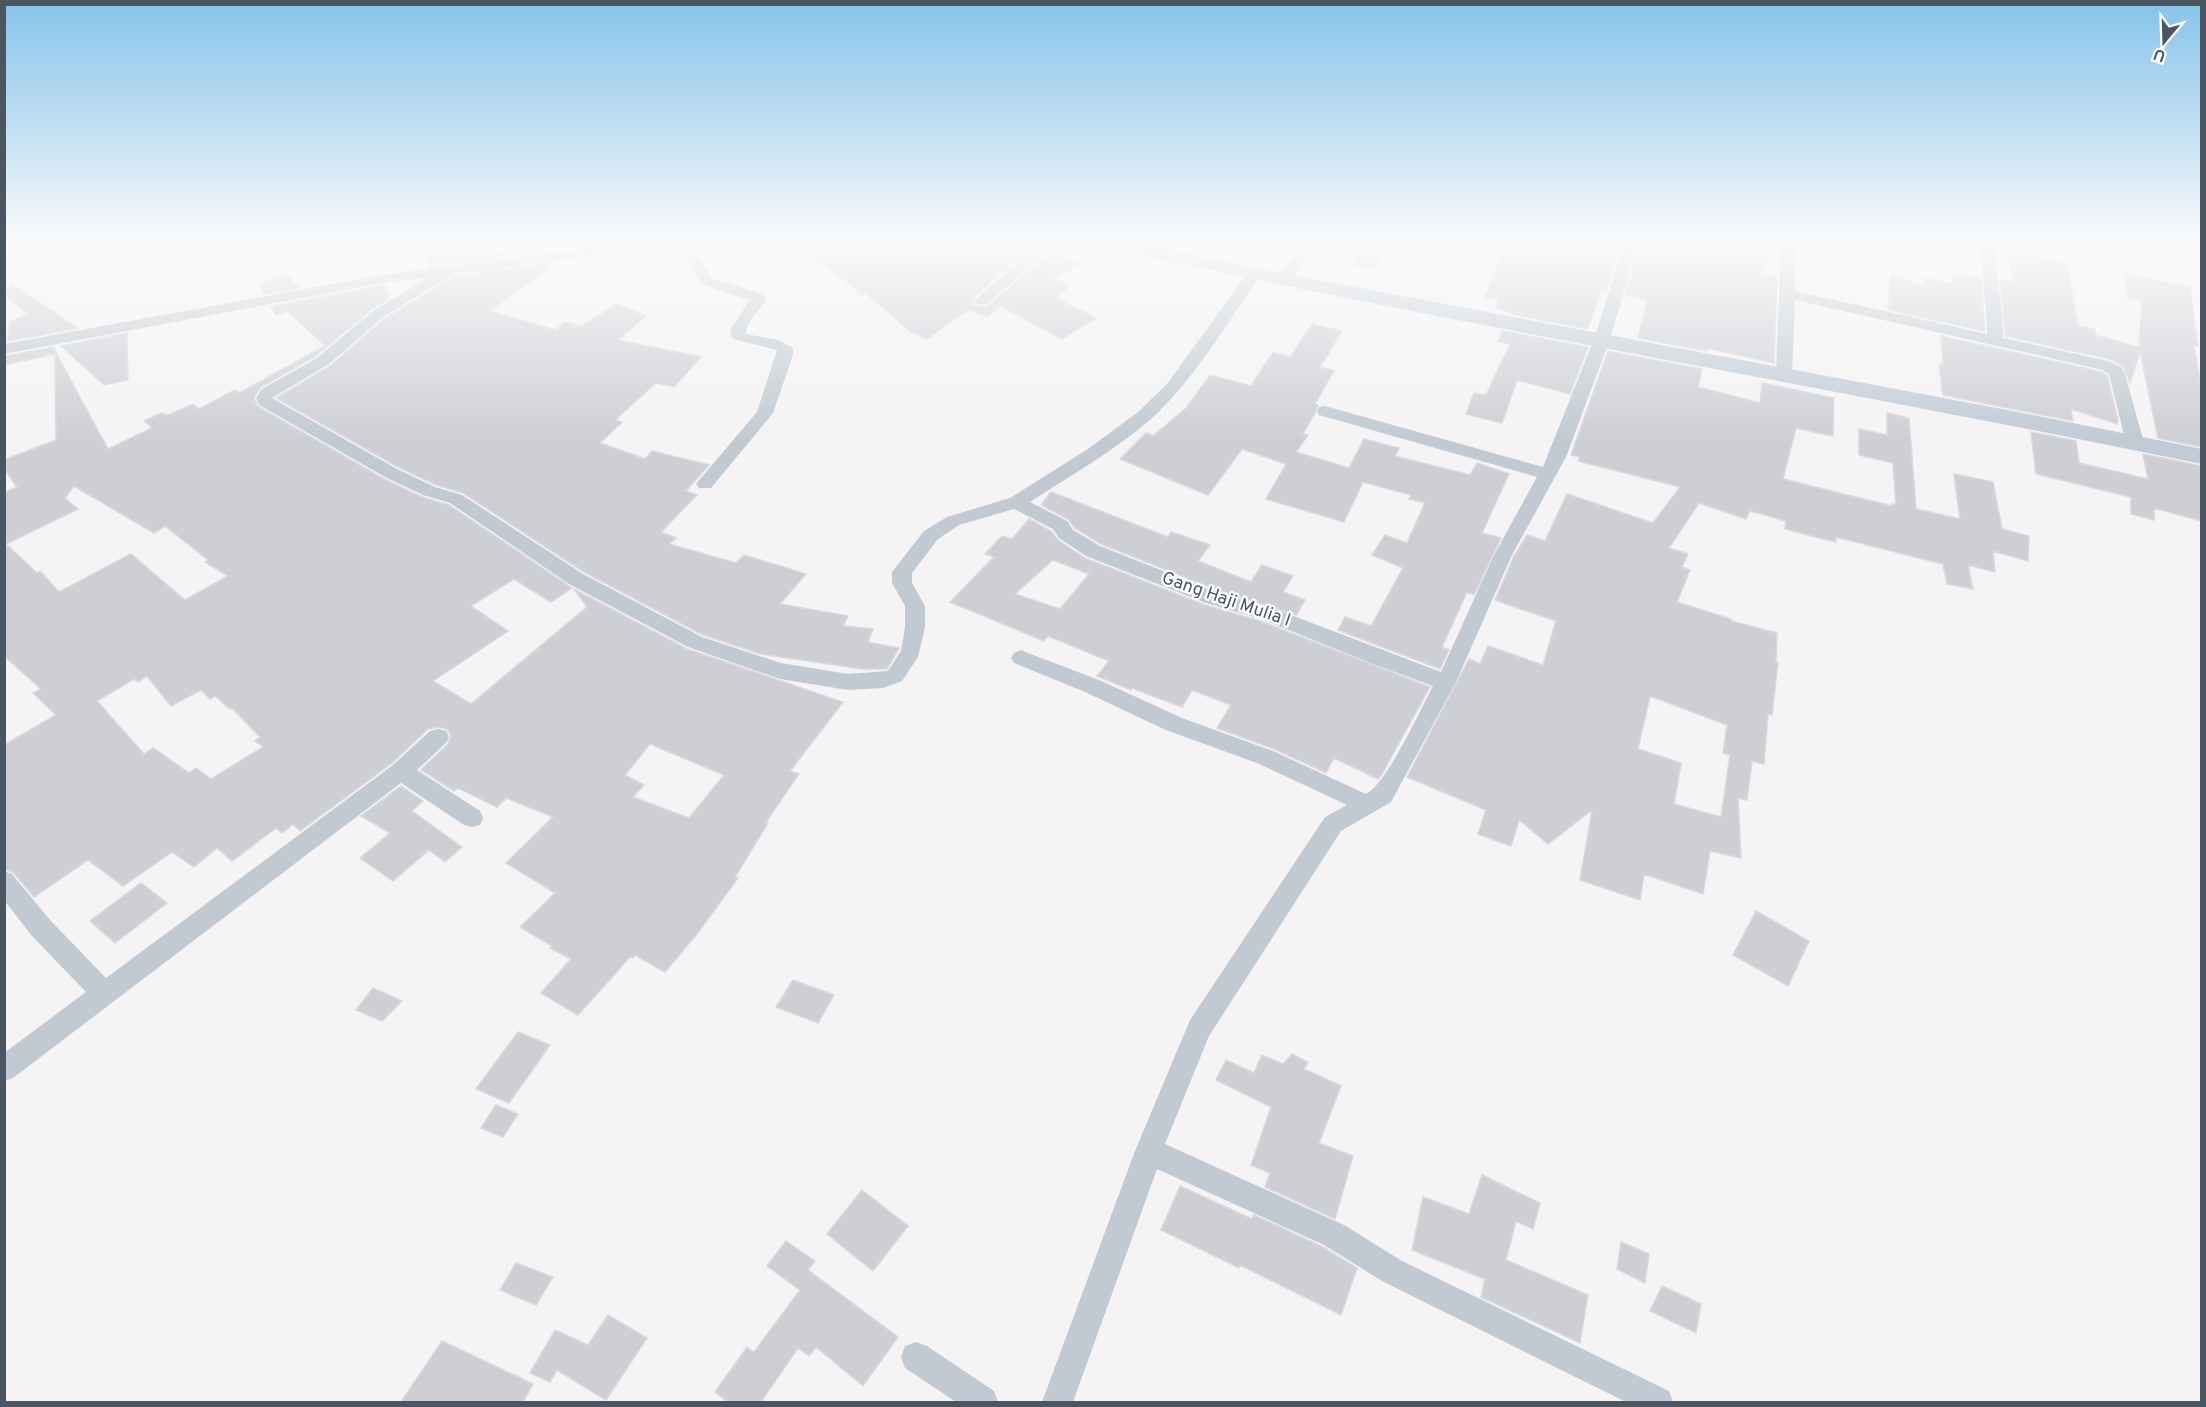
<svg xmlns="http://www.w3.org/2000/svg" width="2206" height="1407" font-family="Overpass,sans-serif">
  <rect width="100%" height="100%" fill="#f5f3f3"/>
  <path fill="#cdcfd5" stroke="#d7d9de" stroke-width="1.5" fill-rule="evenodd" d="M 441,243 L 469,243 L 514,256 L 429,267 L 431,264 L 420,249 Z
    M 794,243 L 874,243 L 898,248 L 903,243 L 962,243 L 983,250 L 993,243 L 1037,243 L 975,296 L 972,303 L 977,306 L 988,306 L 1053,250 L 1080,264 L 1052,279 L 1070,285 L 1056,298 L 1096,318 L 1062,339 L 1001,306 L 987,317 L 968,310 L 927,339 L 911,332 L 866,293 L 863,295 L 826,265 Z
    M 1363,243 L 1387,243 L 1373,269 L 1352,265 Z
    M 1528,243 L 1622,243 L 1606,291 L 1601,290 L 1588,329 L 1511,314 L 1512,312 L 1496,309 L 1498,300 L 1485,297 L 1504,248 L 1525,252 Z
    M 1640,243 L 1752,243 L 1751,247 L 1769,251 L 1763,274 L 1777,277 L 1774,363 L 1707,348 L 1707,351 L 1638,338 L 1647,300 L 1625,295 Z
    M 2005,243 L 2028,243 L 2030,254 L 2067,264 L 2078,326 L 2095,329 L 2095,335 L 2139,347 L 2142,301 L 2128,298 L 2124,274 L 2190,287 L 2198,346 L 2194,345 L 2202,391 L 2202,447 L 2158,438 L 2140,352 L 2130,383 L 2123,366 L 2109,359 L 2005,336 L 2000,280 L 2014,282 Z
    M 547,264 L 552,266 L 490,311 L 556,330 L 565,322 L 582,326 L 617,304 L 646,316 L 618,340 L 701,357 L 674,387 L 656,383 L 615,420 L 622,422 L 600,443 L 645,459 L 652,451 L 709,465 L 686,491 L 697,495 L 661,532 L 676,538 L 669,544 L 736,563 L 744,555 L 806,574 L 780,604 L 848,616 L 843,626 L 873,629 L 868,642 L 899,648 L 887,669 L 862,669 L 761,654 L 703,635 L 584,572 L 463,493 L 436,485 L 398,467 L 276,398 L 330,366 L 384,319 L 455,276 Z
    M 1952,273 L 1981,278 L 1985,331 L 1888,310 L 1891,274 L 1925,286 L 1925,278 L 1954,284 Z
    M 285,274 L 300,288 L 265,294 L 260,284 Z
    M 12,284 L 78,328 L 48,334 L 45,331 L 47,334 L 7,341 L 10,322 L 27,314 L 4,294 Z
    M 385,285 L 389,299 L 372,309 L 316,356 L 261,387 L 254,397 L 257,406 L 384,479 L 422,497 L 449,505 L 572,588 L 551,602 L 514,579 L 471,606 L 508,631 L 433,681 L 471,704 L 587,607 L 574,589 L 687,649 L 843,702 L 790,771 L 799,774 L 766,822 L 768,823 L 735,877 L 738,878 L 697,934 L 665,972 L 635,955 L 633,958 L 630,957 L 578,1015 L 541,993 L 571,959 L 550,948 L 552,946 L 520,927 L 555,893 L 506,863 L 553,817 L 506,798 L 497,807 L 458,788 L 454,791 L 421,770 L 448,744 L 451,736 L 447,729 L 437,727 L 428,729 L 392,763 L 300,831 L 293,824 L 282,833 L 276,828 L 232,861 L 217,848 L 194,867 L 172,852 L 123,886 L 88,860 L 34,897 L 14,873 L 4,869 L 4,745 L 56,715 L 33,693 L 41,689 L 4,656 L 4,493 L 17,487 L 4,468 L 4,460 L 56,440 L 55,354 L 4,365 L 4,356 L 53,347 L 108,449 L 152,428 L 144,421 L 161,413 L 168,415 L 193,404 L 199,409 L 235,390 L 239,393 L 325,346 L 288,311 L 276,315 L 271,306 ZM 74,486 L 154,533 L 165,526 L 208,560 L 205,562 L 228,576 L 185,600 L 131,554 L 59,592 L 40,571 L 37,573 L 6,544 L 78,509 L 65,498 ZM 147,676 L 171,706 L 201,690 L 210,699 L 215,696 L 230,709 L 232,708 L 260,737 L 255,741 L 263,747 L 211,779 L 196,768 L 189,773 L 153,748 L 144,754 L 97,701 L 134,679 L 138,682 ZM 650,744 L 724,775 L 689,818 L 633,797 L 644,785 L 625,775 Z
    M 1312,324 L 1342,331 L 1320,367 L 1334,371 L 1315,404 L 1318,405 L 1315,413 L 1303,434 L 1308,435 L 1296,452 L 1349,468 L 1364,439 L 1399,448 L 1395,456 L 1470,475 L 1477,463 L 1509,474 L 1482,533 L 1501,538 L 1474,595 L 1467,592 L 1442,647 L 1449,650 L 1440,669 L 1338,630 L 1345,617 L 1371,626 L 1403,568 L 1372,555 L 1385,535 L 1407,543 L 1425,503 L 1409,499 L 1411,495 L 1363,482 L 1344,522 L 1266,499 L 1286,464 L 1242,449 L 1208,495 L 1120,459 L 1146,433 L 1153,436 L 1186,408 L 1210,375 L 1251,386 L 1273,352 L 1290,357 Z
    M 1503,331 L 1588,347 L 1570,394 L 1517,380 L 1502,423 L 1466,414 L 1474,393 L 1486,395 L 1510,344 L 1498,341 Z
    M 127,333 L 128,380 L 104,385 L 61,346 Z
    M 1941,336 L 2102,372 L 2107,375 L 2118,420 L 2117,424 L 2071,409 L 2073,421 L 1943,395 L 1939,364 L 1943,364 Z
    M 1608,351 L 1702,369 L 1698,387 L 1760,403 L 1762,383 L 1834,398 L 1833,436 L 1796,428 L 1783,479 L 1892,506 L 1892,504 L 1896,504 L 1893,463 L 1859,455 L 1859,429 L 1887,435 L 1887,413 L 1909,418 L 1916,509 L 1960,519 L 1954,474 L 1993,482 L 2002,529 L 2029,536 L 2028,561 L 1993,551 L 1995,572 L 1968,565 L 1973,589 L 1947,584 L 1943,564 L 1836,537 L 1836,542 L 1812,536 L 1785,529 L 1786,521 L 1750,511 L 1746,519 L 1699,503 L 1669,548 L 1688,554 L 1682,567 L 1690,570 L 1677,602 L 1731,619 L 1731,621 L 1777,633 L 1776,662 L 1778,662 L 1772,715 L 1768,714 L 1764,764 L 1752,761 L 1747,800 L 1738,798 L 1741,858 L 1710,851 L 1703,894 L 1644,874 L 1640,900 L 1580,880 L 1592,810 L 1548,844 L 1519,820 L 1511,846 L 1478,834 L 1486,810 L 1407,777 L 1469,659 L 1480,664 L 1488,646 L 1543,665 L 1556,621 L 1495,600 L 1514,556 L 1527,535 L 1545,541 L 1567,494 L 1653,523 L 1680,487 L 1578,461 L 1580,457 L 1571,455 ZM 1650,696 L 1727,725 L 1723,753 L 1730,755 L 1721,817 L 1674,804 L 1681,763 L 1638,749 Z
    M 2031,432 L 2076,441 L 2079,463 L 2148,479 L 2143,454 L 2202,466 L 2202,521 L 2154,508 L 2154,520 L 2131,514 L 2131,497 L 2036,474 Z
    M 1051,492 L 1168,537 L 1171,532 L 1210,545 L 1198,561 L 1251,582 L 1262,565 L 1293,576 L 1283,592 L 1305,600 L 1296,615 L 1220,591 L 1101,544 L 1075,528 L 1068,519 L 1041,505 Z
    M 1029,519 L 1051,531 L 1058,540 L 1085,558 L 1205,605 L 1260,621 L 1430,687 L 1382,774 L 1378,779 L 1334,758 L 1326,773 L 1274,749 L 1217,728 L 1231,705 L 1192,690 L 1182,707 L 1132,688 L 1131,690 L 1097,676 L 1109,661 L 1048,636 L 1044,641 L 950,602 L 994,557 L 985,554 L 1002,536 L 1012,539 ZM 1053,560 L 1089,574 L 1060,609 L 1015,594 Z
    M 401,786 L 423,801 L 412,811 L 462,847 L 445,862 L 429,850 L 393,881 L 360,858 L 390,833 L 361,816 Z
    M 141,883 L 167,903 L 115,943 L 90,921 Z
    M 1756,911 L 1809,941 L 1788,986 L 1733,955 Z
    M 793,980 L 834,995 L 818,1023 L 776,1007 Z
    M 373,988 L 402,1001 L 382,1021 L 356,1010 Z
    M 518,1032 L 550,1045 L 509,1103 L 476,1089 Z
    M 1292,1054 L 1308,1062 L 1304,1069 L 1341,1086 L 1319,1143 L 1353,1156 L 1335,1219 L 1265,1187 L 1270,1173 L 1251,1165 L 1271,1107 L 1216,1080 L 1226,1060 L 1254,1073 L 1262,1055 L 1283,1064 Z
    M 496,1105 L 518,1114 L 503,1137 L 481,1128 Z
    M 1482,1175 L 1540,1203 L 1533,1229 L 1516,1221 L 1506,1260 L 1588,1295 L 1580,1343 L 1481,1297 L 1485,1279 L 1412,1250 L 1423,1197 L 1469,1214 Z
    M 1180,1186 L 1252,1219 L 1254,1215 L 1323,1247 L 1357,1268 L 1341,1315 L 1240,1265 L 1239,1268 L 1161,1230 Z
    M 862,1190 L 908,1226 L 873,1271 L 827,1234 Z
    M 786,1241 L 815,1261 L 808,1270 L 898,1337 L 863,1386 L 816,1347 L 809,1356 L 798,1348 L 761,1402 L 728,1402 L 715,1392 L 747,1347 L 754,1352 L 800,1290 L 767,1266 Z
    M 1621,1242 L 1649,1254 L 1645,1283 L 1617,1269 Z
    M 516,1263 L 553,1277 L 536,1305 L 500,1290 Z
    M 1662,1286 L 1701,1304 L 1696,1333 L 1650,1311 Z
    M 608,1315 L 647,1338 L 606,1400 L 557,1370 L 550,1382 L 530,1373 L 555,1330 L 588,1345 Z
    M 442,1341 L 533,1384 L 523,1402 L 401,1402 Z"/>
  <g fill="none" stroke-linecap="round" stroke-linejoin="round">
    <path fill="#c1cad2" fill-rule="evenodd" d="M 627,243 L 671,243 L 664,247 L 454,274 L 383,317 L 329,364 L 272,398 L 397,469 L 435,487 L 462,495 L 583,574 L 702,637 L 781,663 L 848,674 L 888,671 L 901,651 L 905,627 L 905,606 L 892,583 L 892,572 L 924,531 L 947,517 L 1010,498 L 1088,449 L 1138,412 L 1167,384 L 1249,271 L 1254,270 L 1261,274 C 1229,321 1193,381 1151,419 C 1114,451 1070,476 1030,502 L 1067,521 L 1073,530 L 1100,546 L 1219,593 L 1275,609 L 1441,672 L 1494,555 L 1537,477 L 1319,415 L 1317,411 L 1319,407 L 1325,406 L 1543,467 L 1594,339 L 1624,243 L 1638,243 L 1610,339 L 1566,457 L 1512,555 L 1456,682 L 1391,802 L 1341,831 L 1209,1036 L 1165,1144 L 1344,1225 L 1402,1261 L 1669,1391 L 1673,1402 L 1626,1402 L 1382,1281 L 1324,1245 L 1157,1169 L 1073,1402 L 1042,1402 L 1135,1151 L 1190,1020 L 1325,817 L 1347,805 L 1257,763 L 1166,730 L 1085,692 L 1014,663 L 1011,658 L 1014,653 L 1021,650 L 1028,653 L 1099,680 L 1182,718 L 1273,751 L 1366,794 C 1388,782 1420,710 1433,686 L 1373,664 L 1261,619 L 1206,603 L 1086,556 L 1059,538 L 1053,529 L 1014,509 L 959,525 L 938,539 L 912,573 L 912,583 L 925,606 L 925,627 L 918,657 L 902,681 L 883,688 L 848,690 L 780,679 L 688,647 L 569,584 L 450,503 L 423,495 L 385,477 L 259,405 L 256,398 L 262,389 L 317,358 L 373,311 L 428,278 L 382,283 L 4,354 L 4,344 L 382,275 Z
      M 677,243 L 691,243 L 711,278 L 763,294 L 766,301 C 758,311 747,321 746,334 L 779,340 L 793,348 L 793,355 L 773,413 L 711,488 L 699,488 L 696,484 L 757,412 L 777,350 L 733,339 L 730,330 L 750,300 L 701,284 Z
      M 1041,243 L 1057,243 L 987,304 L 977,304 L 974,301 L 977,298 Z
      M 1303,243 L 1317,243 L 1289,283 L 1279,283 L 1277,280 Z
      M 1781,243 L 1795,243 L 1795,291 L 1987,334 C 1987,303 1981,274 1981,243 L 1995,243 C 1995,275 2003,306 2003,338 L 2108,361 L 2121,367 L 2125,374 L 2144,443 L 2141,447 L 2129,447 L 2126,443 L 2109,374 L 2103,370 L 1795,300 L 1792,374 L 1784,379 L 1778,377 L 1776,374 Z
      M 438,729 L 446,731 L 449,737 L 446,743 L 417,770 L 480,811 L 483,818 L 480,825 L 472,827 L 464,825 L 401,783 L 13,1078 L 4,1081 L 4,1053 L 86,992 L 32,936 L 4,900 L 4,871 L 12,874 L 50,920 L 106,978 L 393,765 L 430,731 Z
      M 916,1342 L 927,1346 L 994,1391 L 998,1402 L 956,1402 L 905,1368 L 901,1357 L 905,1346 Z"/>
    <path fill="#c1cbd6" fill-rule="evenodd" d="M 1103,243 L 1141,243 L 1254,268 L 2018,412 L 2202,449 L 2202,464 C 1839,389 1474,328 1112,249 L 1105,247 Z"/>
  </g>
  <linearGradient id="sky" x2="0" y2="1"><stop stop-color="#85c3ea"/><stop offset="0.55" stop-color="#fafafa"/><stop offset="1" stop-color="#fafafa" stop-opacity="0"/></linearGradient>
  <rect width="2206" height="440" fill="url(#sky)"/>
  <g text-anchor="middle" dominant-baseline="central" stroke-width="4.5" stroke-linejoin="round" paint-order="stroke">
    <g font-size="18" fill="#4a5661" stroke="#fff">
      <text transform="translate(1226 600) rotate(19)">Gang Haji Mulia I</text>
    </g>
  </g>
  <rect width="2206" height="1407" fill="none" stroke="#4a5661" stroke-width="12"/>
  <g transform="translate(2164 42) rotate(199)" stroke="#ffffff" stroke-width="4.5" paint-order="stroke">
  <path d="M0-4.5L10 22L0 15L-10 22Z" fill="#4a5661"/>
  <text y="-9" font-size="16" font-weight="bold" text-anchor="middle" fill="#4a5661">U</text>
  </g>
</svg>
